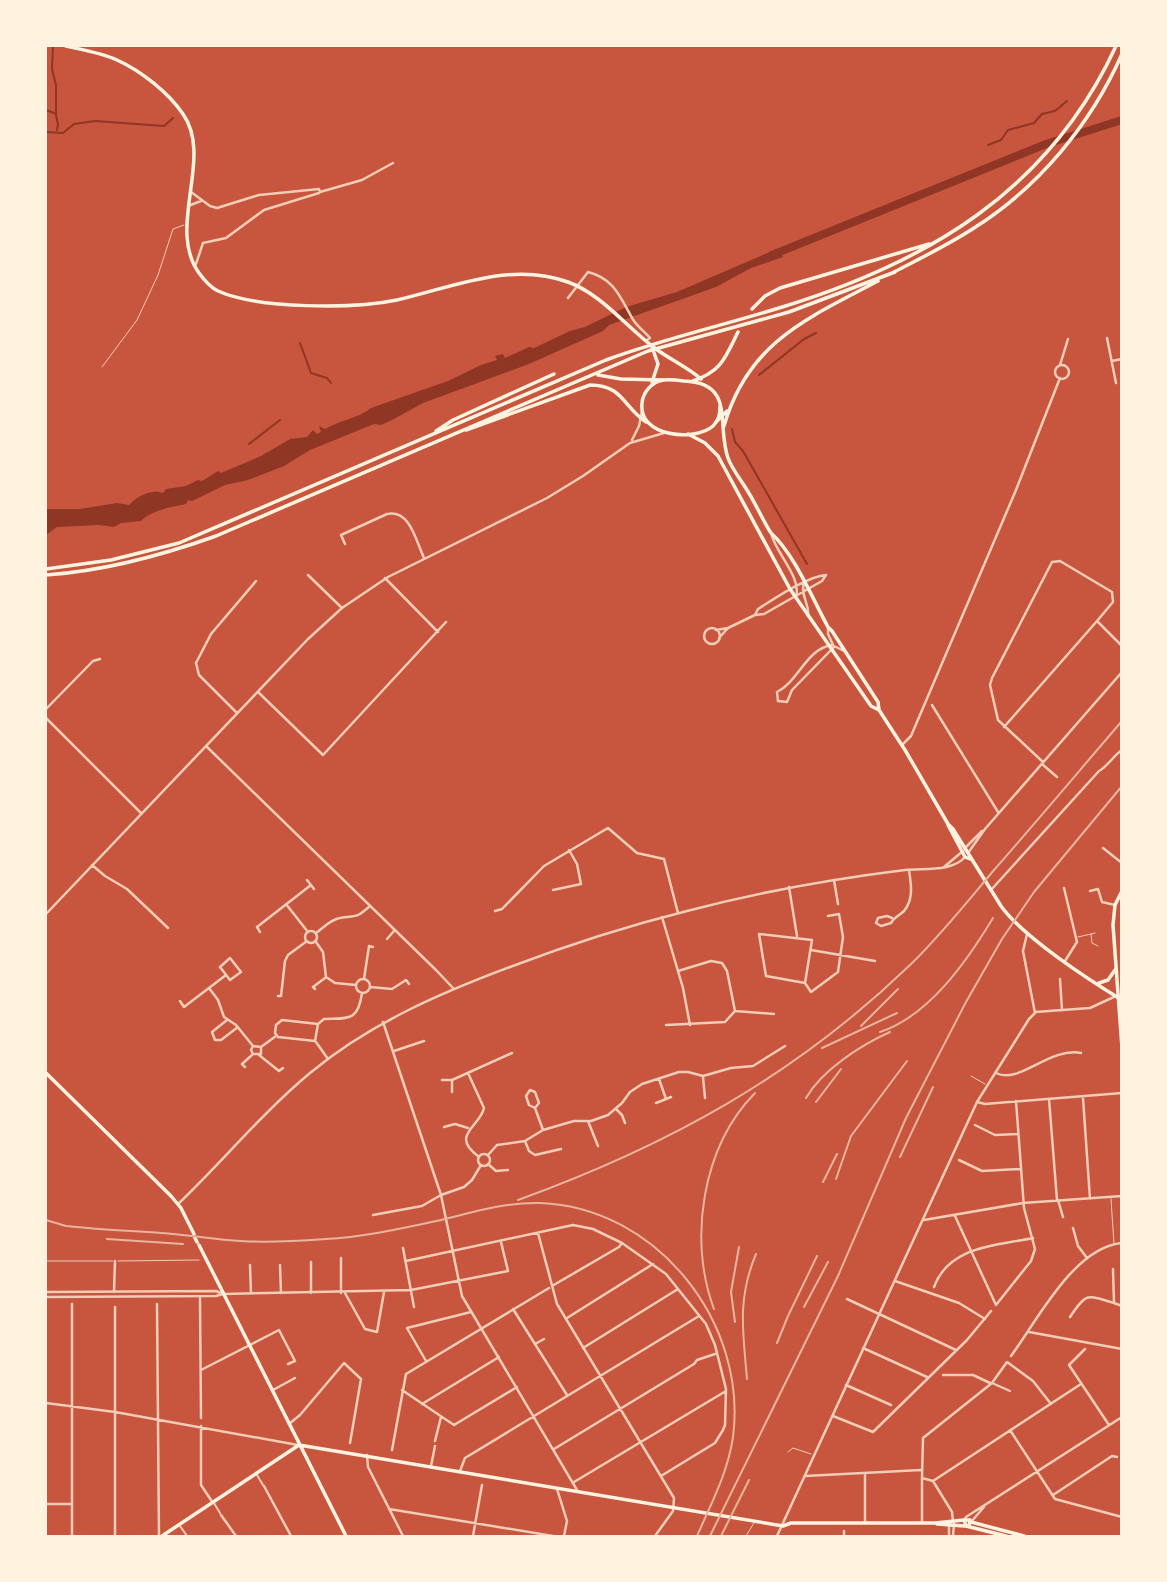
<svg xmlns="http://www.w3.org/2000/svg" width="1167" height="1582" font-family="Mulish,sans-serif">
  <rect width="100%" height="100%" fill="#c8553d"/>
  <path fill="#8f3625" d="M 779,248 L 783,257 L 751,268 L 716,287 L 609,325 L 603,331 L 529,364 L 423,403 L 392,420 L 381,425 L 374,424 L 310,450 L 284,466 L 248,480 L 225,485 L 192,501 L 188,500 L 186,504 C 171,507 152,510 141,521 L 121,523 L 114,527 L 99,525 L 57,527 L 46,535 L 46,509 L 80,509 L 117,503 L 129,505 C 138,496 151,489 163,493 L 166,489 L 186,486 L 198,480 L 202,481 L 218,471 L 221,473 L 261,456 L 290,439 L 307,437 L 313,430 L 317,434 L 321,432 L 319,426 L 325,429 C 340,420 357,419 371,408 L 448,381 L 481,365 L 497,360 L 495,356 L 503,354 L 505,358 L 529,347 L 534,348 L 570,331 L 585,327 L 626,307 L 677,292 Z"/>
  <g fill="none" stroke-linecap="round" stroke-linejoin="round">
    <path stroke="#8f3625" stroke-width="2" d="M 53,46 L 52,69 L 56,85 L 56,115 L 58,124 L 57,130
      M 46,110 L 54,113
      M 46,132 L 63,133 L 74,124 L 95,121 L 164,126 L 173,118
      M 988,145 L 1001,140 L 1008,130 L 1034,123 L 1042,114 L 1055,111 L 1067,101
      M 300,343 L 311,373 L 327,378 L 331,383
      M 759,375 L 804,339 L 816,333
      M 732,429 L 735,442 L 743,451 L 807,564
      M 249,444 L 280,420"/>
    <path stroke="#8f3625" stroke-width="8" d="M 772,255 L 1046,144 L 1122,120"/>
    <path stroke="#f1ccb7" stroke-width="1" d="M 102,367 L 137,320 L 158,275 L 173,229 L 184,225
      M 1095,933 L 1091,934 L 1092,943 L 1098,946
      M 1078,937 L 1091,934
      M 971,1076 L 985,1084
      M 1111,1199 L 1114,1244
      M 46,1261 L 113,1261
      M 118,1261 L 199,1260
      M 788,1452 L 793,1448 L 811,1454
      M 746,1536 L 754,1523"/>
    <path stroke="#f1ccb7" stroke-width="2" d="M 992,1383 L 1010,1391
      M 257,1475 L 263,1485
      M 214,1503 L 220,1513
      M 180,1526 L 187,1536"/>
    <path stroke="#f1ccb7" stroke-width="2.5" d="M 191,192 L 210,206 L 217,208 L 259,195 L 319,189 L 320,192 L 362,180 L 393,163
      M 188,206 L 201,201
      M 196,264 L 203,243 L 226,238 L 264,210 L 319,193
      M 568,298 L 588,272 C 616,279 621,300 634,321 C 638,327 645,332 650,338 L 647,340
      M 1107,338 L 1116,383
      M 1112,361 L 1122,359
      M 1060,365 L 1068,339
      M1055 372a7 7 0 1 1 14 0a7 7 0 1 1-14 0Z
      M 632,440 L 639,426 L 642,411
      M 771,533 C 775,552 802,578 796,596
      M 345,544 L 341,535 L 387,514 C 410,509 416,541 424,558
      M 308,575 L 342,608
      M 385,578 L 438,632
      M 804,583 C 800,596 810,604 808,616
      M 755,615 L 758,609 C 774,599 808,576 826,575
      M 828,627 L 828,634 L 834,647
      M704 636a8 8 0 1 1 16 0a8 8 0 1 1-16 0Z
      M 716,630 L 728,628 L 755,615 L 764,614 L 822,581 L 826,575
      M 719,638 L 728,628
      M 834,647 L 792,690 L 787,702 L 778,701 L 777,692 C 799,681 806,649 832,645 L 844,651
      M 258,692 L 323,755 L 446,622
      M 932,705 L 998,812
      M 46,709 L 93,661 L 100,659
      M 237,713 L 199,675 L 196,663 L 211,634 L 256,581
      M 46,718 L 141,813
      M 1004,727 L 1097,621
      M 902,745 L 911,736 L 1016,490 L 1060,378
      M 206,746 L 436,970 L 453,988
      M 1043,762 L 998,720 L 990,685 L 992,678 L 1052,562 L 1060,561 L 1112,592 L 1113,602 L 1097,621 L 1122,646
      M 1042,764 L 1057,777
      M 965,848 L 982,831
      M 1103,848 L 1122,863
      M 968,853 L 985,829 L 1122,672
      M 92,865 L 105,876 L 127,889 L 168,928
      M 307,880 L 314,889
      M 834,880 L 838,904
      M 789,887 L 797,936
      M 1064,888 L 1077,942 L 1065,961
      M 553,890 L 581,884 L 577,864 L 569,850
      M 991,890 L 1099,771 C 1108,766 1113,756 1122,750
      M 1090,891 L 1098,889 L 1102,902 L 1115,905
      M 286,904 L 308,932
      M 495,911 L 502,909 L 544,866 L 608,828 L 637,853 L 664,859 L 678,913
      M 46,914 L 308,639 L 342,608 L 388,577 L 547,498 L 583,476 L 630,443 L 664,433
      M 662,917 L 683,988 L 690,1025
      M 892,918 L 887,916 L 878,918 L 876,923 L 881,926 L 891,923 C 894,917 899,916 904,911 C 914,899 911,884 909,870
      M 1121,923 L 1122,923
      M305 937a6 6 0 1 1 12 0a6 6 0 1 1-12 0Z
      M 260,932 L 257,927 L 311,885
      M 316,933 C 323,928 331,919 340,918 C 358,915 355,919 370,906
      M 387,939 L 394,931
      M 316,942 L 323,952 L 326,977 L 335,983 L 356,985
      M 811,950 L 875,961
      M 230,958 L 241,972 L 230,980 L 220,967 Z
      M 678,971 L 711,961 L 722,963 L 727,971 L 735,1011
      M 364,979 L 369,946 L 373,947
      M 1060,979 L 1062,1010
      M356 986a7 7 0 1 1 14 0a7 7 0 1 1-14 0Z
      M 805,983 L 812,940 L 759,934 L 766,976 L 805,983 L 811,992 L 838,972 L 843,937 L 839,914 L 828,916
      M 370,987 L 392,989 L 406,980 L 409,984
      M 209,988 L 218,1000 L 224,1017 L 236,1025 L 253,1046
      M 315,989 L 313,987 L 325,978
      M 278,996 L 281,996 L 285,961 L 288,955 L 307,941
      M 180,1001 L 184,1007 L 226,975
      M 227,1020 L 212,1032 L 215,1040 L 221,1040 L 238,1027
      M 282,1020 L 318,1024 L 315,1041 L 278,1037 L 275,1033 L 276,1025 Z
      M 383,1022 L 441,1195 L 462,1296 L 577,1490
      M 318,1024 L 324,1019 C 348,1018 358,1022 362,993
      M 666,1025 L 725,1022 L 735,1011 L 774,1014
      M 316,1042 L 328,1059
      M 261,1047 L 261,1054 L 253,1054 L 251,1050 L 253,1046 L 261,1047 L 276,1036
      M 394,1051 L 424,1041
      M 259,1055 L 279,1071 L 283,1068
      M 245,1067 L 242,1064 L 252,1055
      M 468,1073 L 484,1108 C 480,1127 449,1135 479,1157
      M 996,1073 C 1019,1085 1049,1047 1081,1053
      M 703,1077 L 705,1098
      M 659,1079 L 666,1099
      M 442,1080 L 452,1080 L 512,1053
      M 452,1080 L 452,1092
      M 1083,1098 L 1090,1199
      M 1049,1099 L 1057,1200
      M 977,1102 L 985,1104 L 1122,1093
      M 656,1103 L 671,1097
      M 535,1108 L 539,1103 L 535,1092 L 530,1090 L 526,1096 L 529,1105 L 535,1108 L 543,1130
      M 616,1109 L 622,1115 L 625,1123
      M 588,1121 L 598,1146
      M 975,1125 L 995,1135 L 1018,1134
      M 444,1127 L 455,1124 L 468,1128
      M 525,1141 L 529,1151 L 535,1155 L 561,1149
      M478 1160a6 6 0 1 1 12 0a6 6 0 1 1-12 0Z
      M 488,1155 L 497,1145 L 525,1141 L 543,1130 L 574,1121 L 591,1121 L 608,1115 L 622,1103 L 630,1092 L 642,1084 L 679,1072 L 688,1072 L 703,1076 L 731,1068 L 753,1066 L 785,1046
      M 959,1160 L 982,1171 L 1020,1169
      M 488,1164 L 496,1171 L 508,1170
      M 1058,1200 L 1063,1217
      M 373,1215 L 422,1206 L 441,1195 L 464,1187 L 472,1180 L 481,1165
      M 955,1216 L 996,1305 L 1031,1261 L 1035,1249 L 1024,1208 L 1016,1101
      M 924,1220 L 1023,1203 L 1122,1196
      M 1073,1228 L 1078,1246 L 1087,1258
      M 538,1233 L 557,1304 L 674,1498 L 673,1511 L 655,1536
      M 403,1248 L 414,1307
      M 406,1261 L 573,1225 L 593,1229 L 622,1243 L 666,1274 L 706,1324 L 715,1345 L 726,1389 L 725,1425 L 723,1430 L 715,1443 L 661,1476
      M 311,1262 L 311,1293
      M 250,1265 L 251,1293
      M 280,1265 L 281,1293
      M 1113,1269 L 1114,1303 L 1122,1306
      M 895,1281 L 959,1303 L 985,1319
      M 552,1286 L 619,1247 L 622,1243
      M 934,1287 C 949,1246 995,1246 1033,1238
      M 46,1292 L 216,1291 L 223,1294
      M 114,1292 L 115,1261
      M 341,1293 L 341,1258
      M 345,1293 L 365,1329 L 377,1332 L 384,1292
      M 46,1297 L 216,1296 L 223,1294 L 411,1290 L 508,1271 L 501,1242
      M 200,1298 L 201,1418
      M 847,1299 L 956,1350
      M 72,1304 L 72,1536
      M 157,1304 L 159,1536
      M 115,1307 L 115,1536
      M 513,1309 L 567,1395
      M 1070,1317 C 1087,1292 1086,1295 1114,1303
      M 567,1318 L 653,1264
      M 1029,1332 L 1122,1349
      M 535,1344 L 544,1339
      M 583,1348 L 678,1289
      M 863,1348 L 927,1377
      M 1085,1349 L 1069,1365 L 1109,1425
      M 1011,1356 C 1037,1321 1074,1247 1122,1243
      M 426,1361 L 407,1328 L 471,1312
      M 201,1370 L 279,1330 L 295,1361 L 288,1364
      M 943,1375 L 973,1375 L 990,1383
      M 846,1385 L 891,1405
      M 273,1390 L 295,1378
      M 402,1390 L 454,1425 L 517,1387
      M 46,1403 L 115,1412 L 298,1445
      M 422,1404 L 499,1357
      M 833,1416 L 873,1432 L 967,1340 L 991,1311
      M 289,1424 L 300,1415 L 344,1363 L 361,1379 L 350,1443
      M 201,1426 L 201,1485 L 213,1503
      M 1010,1430 L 1055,1499 L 1122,1517
      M 435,1441 L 441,1417
      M 554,1449 L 694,1364 L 697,1360 L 715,1354
      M 392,1450 L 406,1374 L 549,1288
      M 367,1455 L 368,1467 L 403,1536
      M 431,1466 L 435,1446
      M 460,1471 L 465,1458 L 699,1316
      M 865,1474 L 865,1523
      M 805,1476 L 921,1470
      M 933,1481 L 1081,1384
      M 574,1482 L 726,1391
      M 264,1486 L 291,1536
      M 557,1489 L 567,1521 L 564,1536
      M 1053,1495 L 1112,1456 L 1117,1457
      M 46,1504 L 72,1504
      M 389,1509 L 553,1536
      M 221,1515 L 236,1536
      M 964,1520 L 966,1517 L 1122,1417
      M 953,1521 L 952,1512 L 933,1481 L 922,1478 L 923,1438 L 992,1383 L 1007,1362 L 1033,1381 L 1051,1404
      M 971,1522 L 984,1507
      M 922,1523 L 922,1478
      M 473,1536 L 482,1485
      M 844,1536 L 844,1531
      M 949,1536 L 949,1526
      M 953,1536 L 954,1524"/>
    <path stroke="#f1ccb7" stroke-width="2.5" d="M 944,867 L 963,851
      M 1027,934 L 1023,951 L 1035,1013
      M 1035,1012 L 1090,1008 L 1116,996
      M 178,1204 C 223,1161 262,1113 310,1073 C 369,1024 438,994 510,967 C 568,945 627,926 687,911 C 759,892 832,879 905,870 C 925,868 952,872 965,857
      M 777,1536 L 977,1102 L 1029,1019 L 1035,1013"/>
    <path stroke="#fff3e0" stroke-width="3.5" d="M 66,46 C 83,50 102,53 117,60 C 141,71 168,92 183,114 C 214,158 166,227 199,273 C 204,280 210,287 218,291 C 258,309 354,309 397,300 C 453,287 511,261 568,282 C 603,295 627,328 656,349 C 671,360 687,367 701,379
      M 652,382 L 658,364 L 652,347
      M 720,406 C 720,414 719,420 713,426 C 695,442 638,437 642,403 C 643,392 652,382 663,380 C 670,379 677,380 684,381 C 736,383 716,424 728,458 C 732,469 741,480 747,490 C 756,504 762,519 771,533 C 795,555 812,598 828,627 L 832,631 L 878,702 L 879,710 L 905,750 L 948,824 L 953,829 L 1001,906 C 1023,937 1089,980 1122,1000
      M 688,434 L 705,443 L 718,456 L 790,589 L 871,706 L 879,710
      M 948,825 L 965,857 L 970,859
      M 1099,983 L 1108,980 L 1115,970"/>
    <path stroke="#fff3e0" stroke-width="3.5" d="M 894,272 C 921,258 948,245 974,228 C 1039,187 1091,124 1122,54
      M 752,309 L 765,296 L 780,288 L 929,244
      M 598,375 L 621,379 L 663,380
      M 693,381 C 722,371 725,358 738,332
      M 716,422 L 727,411
      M 724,426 C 748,342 808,318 878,281
      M 466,430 L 590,385 C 623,385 623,407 646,422
      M 436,431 L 453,420 L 554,374
      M 46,569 L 111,560 L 179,543 L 606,360 C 663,339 721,326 779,308 C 927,263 1049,191 1116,46
      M 46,575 C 105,571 160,556 216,536 L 648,351 L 789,312 L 895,272
      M 1122,891 L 1115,905 L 1113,925 L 1122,1048
      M 46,1073 L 171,1196 L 181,1208 L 194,1234
      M 195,1238 L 197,1242
      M 199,1245 L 346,1536
      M 299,1445 L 783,1526 L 791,1523 L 935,1523 L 964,1520
      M 971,1522 L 1024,1536
      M 937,1524 L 964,1526
      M 969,1526 L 970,1520 L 964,1520 L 966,1526 L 1006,1536
      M 162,1536 L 299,1445"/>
    <path stroke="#e9b49f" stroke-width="2" d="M 861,1026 L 898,989
      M 880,1032 C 929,1016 967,961 993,918
      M 822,1048 L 897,1013
      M 806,1098 C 822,1070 861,1045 890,1032
      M 816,1102 L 841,1069
      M 900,1157 L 933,1087
      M 836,1179 L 851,1136 L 907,1061
      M 823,1182 L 837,1154
      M 518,1200 C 667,1146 795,1076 910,965 C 940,936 967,902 994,870 C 1037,821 1079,771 1122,721
      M 46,1220 L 66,1226 L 88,1228 C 116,1231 145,1231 173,1234 C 196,1236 218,1240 241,1241 C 269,1243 298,1241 326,1239 C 365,1237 403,1228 441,1220 C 474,1212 506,1202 540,1203 C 657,1207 748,1323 733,1437 C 728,1472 711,1504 697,1536
      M 107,1239 L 183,1244
      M 804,1307 L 828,1262
      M 714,1309 C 688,1240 702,1147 755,1093
      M 735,1322 L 731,1292 L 739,1247
      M 777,1343 L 788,1316 L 817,1256
      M 747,1379 C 743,1332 737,1299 756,1254
      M 710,1536 L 838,1276 L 906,1118 L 966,1002 L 1002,939 L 1034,892 L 1122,786
      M 721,1536 L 749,1480"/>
  </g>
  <rect width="1167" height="1582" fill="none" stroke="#fff3e0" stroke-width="94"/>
</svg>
